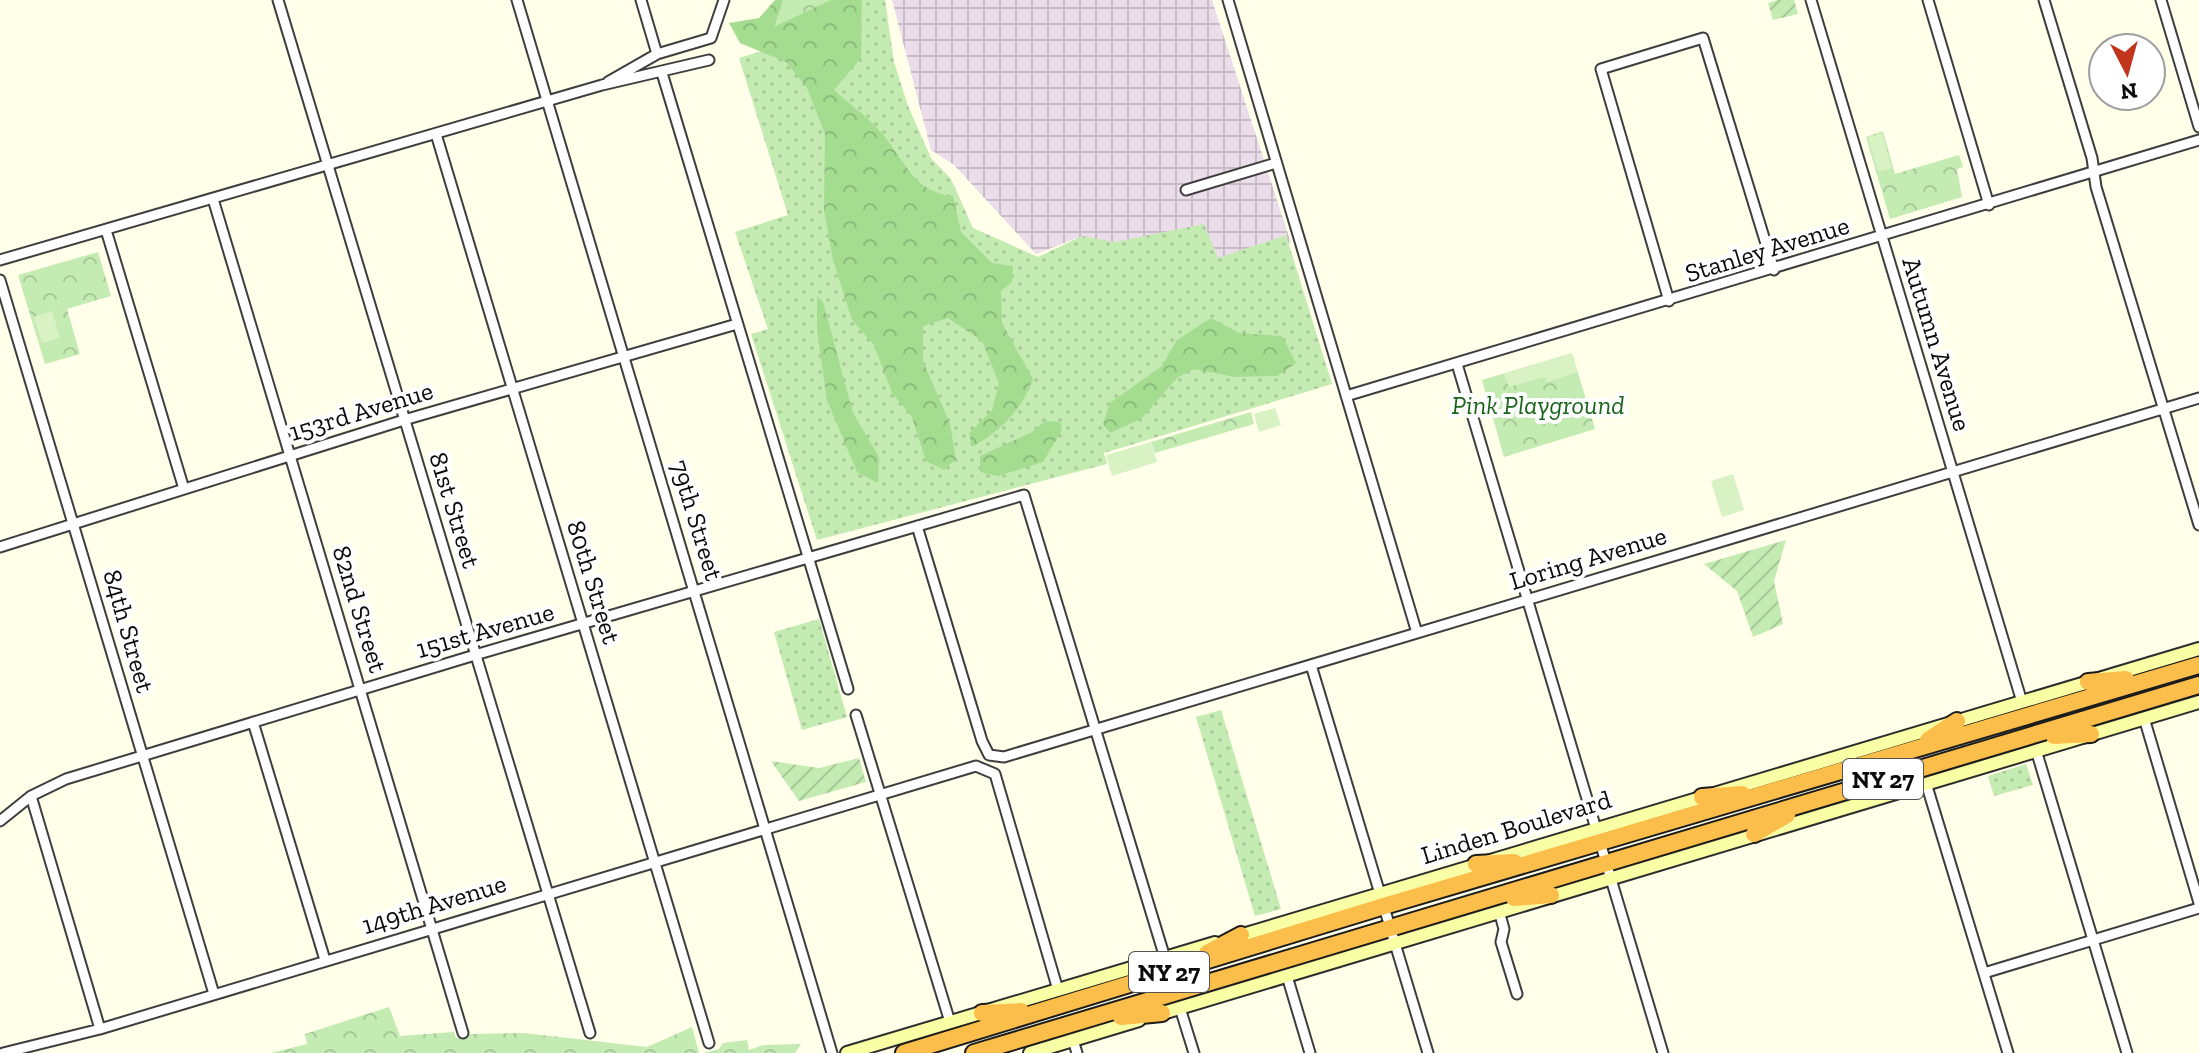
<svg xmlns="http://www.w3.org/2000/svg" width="2199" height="1053" font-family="'Zilla Slab',serif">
  <defs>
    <pattern id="industrial-grid" width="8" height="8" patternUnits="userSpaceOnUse" patternTransform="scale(2)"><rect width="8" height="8" fill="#ebdeea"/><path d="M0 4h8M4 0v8" fill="none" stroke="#c8bdc7"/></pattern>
    <pattern id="grass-dots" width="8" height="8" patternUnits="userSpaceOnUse" patternTransform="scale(2)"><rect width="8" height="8" fill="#c4ebb2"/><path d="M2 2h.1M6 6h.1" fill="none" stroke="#a7c898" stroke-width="1.8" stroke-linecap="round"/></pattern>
    <pattern id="forest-crowns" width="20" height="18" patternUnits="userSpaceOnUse" patternTransform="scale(2)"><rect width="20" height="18" fill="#a4dc90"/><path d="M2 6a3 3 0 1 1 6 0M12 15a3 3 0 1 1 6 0" fill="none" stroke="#8cbb7b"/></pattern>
    <pattern id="park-crowns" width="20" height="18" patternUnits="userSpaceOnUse" patternTransform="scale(2)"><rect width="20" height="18" fill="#c4ebb2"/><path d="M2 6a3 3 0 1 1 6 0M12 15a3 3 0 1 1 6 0" fill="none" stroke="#a7c898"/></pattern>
    <pattern id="garden-furrows" width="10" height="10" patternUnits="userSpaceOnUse" patternTransform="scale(2)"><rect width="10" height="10" fill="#c4ebb2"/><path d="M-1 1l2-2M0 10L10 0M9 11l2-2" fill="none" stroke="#a7c898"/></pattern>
  </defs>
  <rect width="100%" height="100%" fill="#ffffea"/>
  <path fill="url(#industrial-grid)" d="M 892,0 L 1212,0 L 1291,243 L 1097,300 L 1077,238 L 1036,254 L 954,165 L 931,150 Z"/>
  <path fill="url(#grass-dots)" d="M 862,0 L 885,0 L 894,62 L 908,106 L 931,158 L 951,179 L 973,228 L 1038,257 L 1082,236 L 1115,242 L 1204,224 L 1218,258 L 1286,235 L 1332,384 L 1104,453 L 1107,464 L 817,540 L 751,334 L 768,329 L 735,232 L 788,215 L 739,58 L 861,21 Z
    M 819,619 L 847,717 L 802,730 L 774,632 Z
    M 1221,710 L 1281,909 L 1255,916 L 1196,717 Z
    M 2026,764 L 2033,785 L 1994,796 L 1988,776 Z"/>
  <path fill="url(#forest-crowns)" d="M 775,0 L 862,0 L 861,58 L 834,90 C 848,103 864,114 877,128 C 903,154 911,193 953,196 L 961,232 L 992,263 L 1013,266 L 1012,282 L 1001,291 L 1002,323 L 1033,379 C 1021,411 1002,430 972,447 L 969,433 L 992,410 L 999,384 L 982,341 L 948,318 L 923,326 L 923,361 L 950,424 L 956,459 L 944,470 L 926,461 L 912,417 L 892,393 L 874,345 L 852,320 L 833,260 L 824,210 L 825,134 L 807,88 L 786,62 L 740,43 L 729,23 L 759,18 Z
    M 817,296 L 823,302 L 853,413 L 879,457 L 878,483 L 857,472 L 827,400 L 817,331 Z
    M 1211,318 L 1239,333 L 1282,336 L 1296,363 L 1277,376 L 1235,377 L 1194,369 L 1178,377 L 1141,419 L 1110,433 L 1103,424 L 1110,403 L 1162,366 L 1177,340 Z
    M 1045,421 L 1060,422 L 1062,430 L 1043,462 L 998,476 L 980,472 L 980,456 L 1032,432 Z"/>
  <path fill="url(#park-crowns)" d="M 783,0 L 831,0 L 774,27 Z
    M 1883,131 L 1895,174 L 1959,155 L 1963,167 L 1957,169 L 1962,197 L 1890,219 L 1866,137 Z
    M 98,252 L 111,296 L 67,309 L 80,354 L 45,364 L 18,275 Z
    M 1572,353 L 1595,429 L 1504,457 L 1482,380 Z
    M 1251,412 L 1254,424 L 1155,453 L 1151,442 Z
    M 389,1007 L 400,1036 L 454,1032 L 456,1038 L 472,1034 L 524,1033 L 647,1047 L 692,1027 L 699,1053 L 271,1053 L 307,1044 L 305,1034 Z
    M 747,1040 L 749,1050 L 763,1045 L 801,1044 L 795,1053 L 704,1053 L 719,1049 L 723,1043 Z"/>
  <path fill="url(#garden-furrows)" d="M 1777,0 L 1794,0 L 1798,14 L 1773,20 L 1768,3 Z
    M 1786,540 L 1774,581 L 1783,624 L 1753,637 L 1737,591 L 1704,564 Z
    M 859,758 L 866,782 L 799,801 L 771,761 L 819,768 Z"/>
  <path fill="#d9f2c4" d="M 1882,133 L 1892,168 L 1878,172 L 1868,137 Z
    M 52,311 L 60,338 L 42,343 L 34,317 Z
    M 1572,353 L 1578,372 L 1547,382 L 1545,377 L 1509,387 L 1504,374 Z
    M 1275,408 L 1281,425 L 1259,432 L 1254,414 Z
    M 1151,442 L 1157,462 L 1112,476 L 1106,455 Z
    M 1733,474 L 1744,510 L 1722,517 L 1711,481 Z"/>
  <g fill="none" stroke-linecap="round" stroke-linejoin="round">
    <defs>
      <path id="street" d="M 278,0 L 590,1033
        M 517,0 L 832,1053
        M 641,0 L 657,54
        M 1228,0 L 1417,633
        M 1811,0 L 2022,702
        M 1928,0 L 1989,205
        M 2044,0 L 2092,158 L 2096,187 L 2199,525
        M 2161,0 L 2199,127
        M 662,73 L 848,689
        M 608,82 L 657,54 L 711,38 L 724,0
        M 436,134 L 709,1043
        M 1186,190 L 1276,163
        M 213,199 L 463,1033
        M 106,230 L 184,489
        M 0,260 L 602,85 L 709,60
        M 0,280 L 214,994
        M 1669,301 L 1601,69 L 1703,38 L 1774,270
        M 1457,364 L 1663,1053
        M 1346,396 L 2199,140
        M 917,526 L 982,741 L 989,755 L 1004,757 L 2199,398
        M 0,547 L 404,420 L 737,324
        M 1311,665 L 1428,1053
        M 856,715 L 950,1022
        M 2144,718 L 2199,903
        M 253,722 L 325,960
        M 2036,750 L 2127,1053
        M 1926,783 L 2008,1053
        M 31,796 L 100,1029
        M 0,821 L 31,796 L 66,779 L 475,655 L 1024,495 L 1165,958
        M 1499,911 L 1504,929 L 1501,942 L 1517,994
        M 1984,973 L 2199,908
        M 1287,976 L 1310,1053
        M 1180,1008 L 1194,1053
        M 1073,1040 L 1077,1053
        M 3,1053 L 100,1029 L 976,766 L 995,774 L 1058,990"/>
      <path id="secondary" d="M 1236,937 L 2199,649
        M 1156,1015 L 2199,702
        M 847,1053 L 1215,943
        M 1030,1053 L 1139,1020"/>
      <path id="highway" d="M 2088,682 L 2126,679
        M 2054,736 L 2091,734
        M 1928,740 L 1957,721
        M 1702,797 L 1742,794
        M 1754,834 L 1787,815
        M 1476,864 L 1514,862
        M 1514,898 L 1551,895
        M 1207,953 L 1241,935
        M 982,1013 L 1021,1011
        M 1121,1017 L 1162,1013
        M 904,1053 L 1384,906 L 2199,665
        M 974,1053 L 2199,685"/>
    </defs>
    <use href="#street" stroke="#3e3e3e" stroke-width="13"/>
    <use href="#secondary" stroke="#2d2d2d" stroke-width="16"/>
    <use href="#highway" stroke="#1c1c1c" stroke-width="20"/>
    <use href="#street" stroke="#fff" stroke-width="9"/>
    <use href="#secondary" stroke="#f8ffa5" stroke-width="12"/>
    <use href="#highway" stroke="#fcbe4a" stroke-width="16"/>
  </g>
  <g text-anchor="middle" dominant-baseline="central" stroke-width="8" stroke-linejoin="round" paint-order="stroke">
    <g fill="#fff" stroke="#545454" stroke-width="2">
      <rect x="1843" y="759" width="80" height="40" rx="6"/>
      <rect x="1129" y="952" width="80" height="40" rx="6"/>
    </g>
    <g font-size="24" font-weight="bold" fill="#0b0b0b">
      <text x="1883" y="779">NY 27</text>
      <text x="1169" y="972">NY 27</text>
    </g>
    <g font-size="26" fill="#0b0b0b" stroke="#fff">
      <text transform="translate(1767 249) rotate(-17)">Stanley Avenue</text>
      <text transform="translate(1937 344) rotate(73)">Autumn Avenue</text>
      <text transform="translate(361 411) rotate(-17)">153rd Avenue</text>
      <text transform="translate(455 510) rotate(73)">81st Street</text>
      <text transform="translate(697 520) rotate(73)">79th Street</text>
      <text transform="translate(1588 558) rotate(-17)">Loring Avenue</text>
      <text transform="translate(594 582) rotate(73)">80th Street</text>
      <text transform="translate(360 609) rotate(73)">82nd Street</text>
      <text transform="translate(485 630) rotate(-16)">151st Avenue</text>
      <text transform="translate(129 631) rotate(74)">84th Street</text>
      <text transform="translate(1516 827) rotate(-17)">Linden Boulevard</text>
      <text transform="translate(434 904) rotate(-17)">149th Avenue</text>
    </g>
    <g font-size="26" font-style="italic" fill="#1a6519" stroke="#fff">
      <text x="1538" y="405">Pink Playground</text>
    </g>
  </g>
  <g transform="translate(2127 72) rotate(174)"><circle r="38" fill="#ffffff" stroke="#9d9d9d" stroke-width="2"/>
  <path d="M0-6L14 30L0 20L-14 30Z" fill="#c2351d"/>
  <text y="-12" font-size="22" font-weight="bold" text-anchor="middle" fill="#0b0b0b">N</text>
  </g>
</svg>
